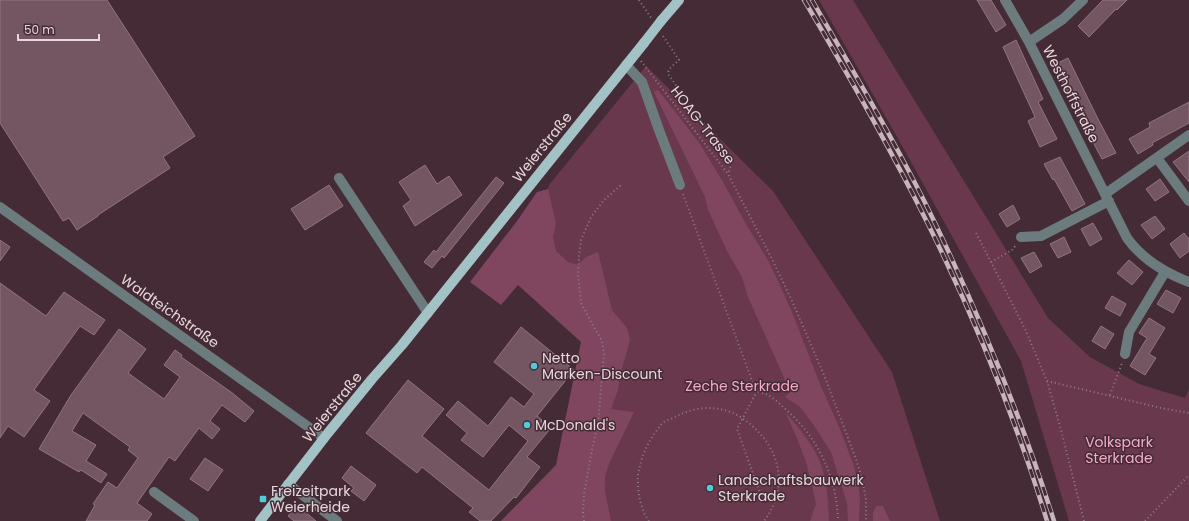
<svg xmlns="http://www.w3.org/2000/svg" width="1189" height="521" font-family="Poppins,sans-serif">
  <rect width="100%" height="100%" fill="#452b35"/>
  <path fill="#69384d" d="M 819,0 L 853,0 L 1048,318 L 1090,357 L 1139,384 L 1185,398 L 1189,389 L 1189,521 L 1069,521 L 1021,361 L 900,142 Z
    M 646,66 L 773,191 L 892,372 L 940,521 L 549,521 L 596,342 L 523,254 L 549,185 Z"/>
  <path fill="#80465f" d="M 658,90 L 677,114 L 700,144 L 723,182 L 746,224 L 769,262 L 779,283 L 792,312 L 822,389 L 840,429 L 854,466 L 858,483 L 860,499 L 859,521 L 848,521 L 847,503 L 831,452 L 813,424 L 800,407 L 785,397 L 789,393 L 783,375 L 748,297 L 742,277 L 727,251 L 708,210 L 705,197 L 654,92 Z
    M 548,189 L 556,223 L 553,237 L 556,251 L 568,262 L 578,265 L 586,257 L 598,252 L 612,310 L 627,328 L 630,339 L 627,351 L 620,375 L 618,390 L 611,409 L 634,412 L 609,464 L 605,476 L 605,491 L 611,521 L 501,521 L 556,465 L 581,342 L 518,285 L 501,305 L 470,282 L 517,221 L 537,192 Z
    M 785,412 C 797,425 810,441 818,457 C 827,477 828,499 829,521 L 810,521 L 816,504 L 812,485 L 806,462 L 797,438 Z
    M 876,506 L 883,506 L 890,521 L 873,521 L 873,513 Z"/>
  <path fill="#735661" stroke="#937480" d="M 0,0 L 107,0 L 195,136 L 163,157 L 170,168 L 98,215 L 98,216 L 77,230 L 69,218 L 63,221 L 0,123 Z
    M 977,0 L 991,0 L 1006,25 L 996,32 Z
    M 1103,0 L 1127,0 L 1117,10 L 1116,9 L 1089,37 L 1078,26 Z
    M 1016,40 L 1043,99 L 1038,102 L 1057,139 L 1040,147 L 1028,121 L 1035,117 L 1003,47 Z
    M 1068,58 L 1098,119 L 1116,153 L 1102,159 L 1077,112 L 1071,100 L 1072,100 L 1054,65 Z
    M 1189,102 L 1189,123 L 1152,143 L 1153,145 L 1138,154 L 1129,139 L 1150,127 L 1149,123 Z
    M 1189,151 L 1189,182 L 1173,162 Z
    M 1060,157 L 1085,204 L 1072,211 L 1054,179 L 1053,180 L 1044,164 Z
    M 425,165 L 437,184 L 449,176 L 462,195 L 415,226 L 403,206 L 411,200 L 399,182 Z
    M 496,177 L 504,183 L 444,258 L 442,256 L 432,268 L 424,262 L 434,250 L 436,252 Z
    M 1160,179 L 1169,192 L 1155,201 L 1146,189 Z
    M 329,185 L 343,206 L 305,230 L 291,209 Z
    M 1013,205 L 1020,219 L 1007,227 L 999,214 Z
    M 1155,216 L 1165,229 L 1152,239 L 1141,225 Z
    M 1093,223 L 1102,239 L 1090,246 L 1081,229 Z
    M 1184,233 L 1189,239 L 1189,251 L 1180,258 L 1170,244 Z
    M 1064,237 L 1071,252 L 1058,258 L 1050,244 Z
    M 0,240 L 10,247 L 0,261 Z
    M 1034,252 L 1042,266 L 1030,273 L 1021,258 Z
    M 1129,260 L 1143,272 L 1132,285 L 1117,273 Z
    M 0,283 L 46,316 L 64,292 L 105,320 L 94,335 L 80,326 L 34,390 L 50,401 L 24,437 L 8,426 L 0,438 Z
    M 1166,290 L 1181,298 L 1173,313 L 1157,304 Z
    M 1112,296 L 1126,304 L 1120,316 L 1105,308 Z
    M 1149,318 L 1165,328 L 1149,354 L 1156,358 L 1145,375 L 1130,366 L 1147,338 L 1139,333 Z
    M 1101,326 L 1114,334 L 1105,349 L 1092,341 Z
    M 521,327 L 574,370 L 537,416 L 542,420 L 541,421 L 550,429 L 527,457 L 540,467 L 516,498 L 514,497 L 491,521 L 480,521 L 469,512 L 473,508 L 422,467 L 417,473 L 366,433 L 408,380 L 444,409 L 422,436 L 489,490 L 528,441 L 509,425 L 483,457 L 461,440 L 467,433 L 446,415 L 458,401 L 488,426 L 511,397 L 524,407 L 534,394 L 494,362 Z
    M 119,329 L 146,349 L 128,373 L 164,399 L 180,377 L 164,365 L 175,350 L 182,355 L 181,357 L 231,392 L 254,411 L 245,422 L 222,405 L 210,421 L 220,429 L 212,439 L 199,428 L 175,461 L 169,457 L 137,503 L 152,514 L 147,521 L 86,521 L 95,505 L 93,504 L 108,482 L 117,488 L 138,458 L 128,450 L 130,447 L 83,413 L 72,431 L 96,445 L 86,461 L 107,474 L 101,483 L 81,470 L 79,472 L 39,449 L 71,395 Z
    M 205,458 L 223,470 L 208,491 L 190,479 Z
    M 351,466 L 376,485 L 364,501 L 351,491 L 354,488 L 342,478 Z
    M 297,505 L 316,521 L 294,521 L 288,516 Z"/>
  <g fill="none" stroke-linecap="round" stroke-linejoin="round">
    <path stroke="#917c84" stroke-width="2" stroke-dasharray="1 3" stroke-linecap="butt" d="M 639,0 L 652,19
      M 663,36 L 679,60 C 675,64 668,68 668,74 L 730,161 L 731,165 L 728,174
      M 641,61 L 728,174 L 772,259 L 793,303 L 824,375 L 856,459 L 862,478 L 866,500 L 866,521
      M 683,194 L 754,386 C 754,386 757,390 757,391 C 759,392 763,393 766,394 C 772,397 778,402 783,407 C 817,435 837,477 838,521
      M 976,233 L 991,262 L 1026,331 L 1047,381 L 1060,426 L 1084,521
      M 991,262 L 1012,250 L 1016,245
      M 1047,381 L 1161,408 L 1189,413
      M 757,391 L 737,429 L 761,496
      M 1110,395 L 1122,363
      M 584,521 L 583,513 L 584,494 L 592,449 L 598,424 L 604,354 L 602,341 L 594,327 L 581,303 L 578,275 L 579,256 L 581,240 L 591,217 L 604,200 L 621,185
      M 649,521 C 641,511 638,494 638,481 C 637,476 639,470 640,466 C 643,452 649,441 657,430 C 659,428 660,425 663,423 C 665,421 668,420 671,419 C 687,410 705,405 724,410 C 733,412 743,418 750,424 C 781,450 789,488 764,521
      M 1145,521 L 1189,475"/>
    <path stroke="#6c7b7d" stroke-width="10" d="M 1005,0 L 1029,42 L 1127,238 C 1143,260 1165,273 1189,282
      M 1029,42 L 1063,19 L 1083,0
      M 626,65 L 642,82 L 659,130 L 680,185
      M 1157,158 L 1189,201
      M 339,178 L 428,313
      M 1105,194 L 1189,135
      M 0,207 L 324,438
      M 1021,237 L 1041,236 L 1109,201
      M 1125,354 L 1129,332 L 1165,272
      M 288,484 L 337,521
      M 154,492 L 194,521"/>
    <path stroke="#a2c2c6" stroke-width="10" d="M 661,21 L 679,0
      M 260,521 L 328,433 L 372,379 L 402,345 L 644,43"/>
    <defs>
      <path id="rail" d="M 804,0 C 848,74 890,148 928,224 C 975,319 1016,420 1047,521
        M 812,0 C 854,73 898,146 935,223 C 981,319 1022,419 1054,521"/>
    </defs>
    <use href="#rail" stroke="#c8b5bc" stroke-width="4.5"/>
    <use href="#rail" stroke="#452b35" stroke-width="3" stroke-dasharray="9" stroke-linecap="butt"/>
    <path stroke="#a2c2c6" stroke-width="10" d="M 644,43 L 661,21"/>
  </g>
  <g fill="#52cbd8" stroke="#452b35" stroke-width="1.5">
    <circle cx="534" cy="366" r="4"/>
    <circle cx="527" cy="425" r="4"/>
    <circle cx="710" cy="488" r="4"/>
    <rect x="259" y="495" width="8" height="8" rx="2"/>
  </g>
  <g text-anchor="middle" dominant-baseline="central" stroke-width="3" stroke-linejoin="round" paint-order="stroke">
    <g font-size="14" fill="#e8d7dd" stroke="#452b35">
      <text transform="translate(1071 94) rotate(63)">Westhoffstraße</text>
      <text transform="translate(703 125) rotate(52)">HOAG-Trasse</text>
      <text transform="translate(542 147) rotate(-51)">Weierstraße</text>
      <text transform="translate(170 311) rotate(35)">Waldteichstraße</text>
      <text transform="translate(332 407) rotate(-51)">Weierstraße</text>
    </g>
    <g font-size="14" fill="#e8d7dd" stroke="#452b35" text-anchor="start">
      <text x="542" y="358">Netto<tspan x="542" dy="16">Marken-Discount</tspan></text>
      <text x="535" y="425">McDonald's</text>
      <text x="718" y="480">Landschaftsbauwerk<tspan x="718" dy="16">Sterkrade</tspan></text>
      <text x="271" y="491">Freizeitpark<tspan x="271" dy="16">Weierheide</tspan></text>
    </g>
    <g font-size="14" fill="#f5acc9" stroke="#452b35">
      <text x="742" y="386">Zeche Sterkrade</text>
      <text x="1119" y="442">Volkspark<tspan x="1119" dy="16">Sterkrade</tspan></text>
    </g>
  </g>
  <path d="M18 34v6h81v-6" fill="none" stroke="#e8d7dd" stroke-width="2"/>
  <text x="24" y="34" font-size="12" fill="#e8d7dd" stroke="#452b35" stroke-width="3" paint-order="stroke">50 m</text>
</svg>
